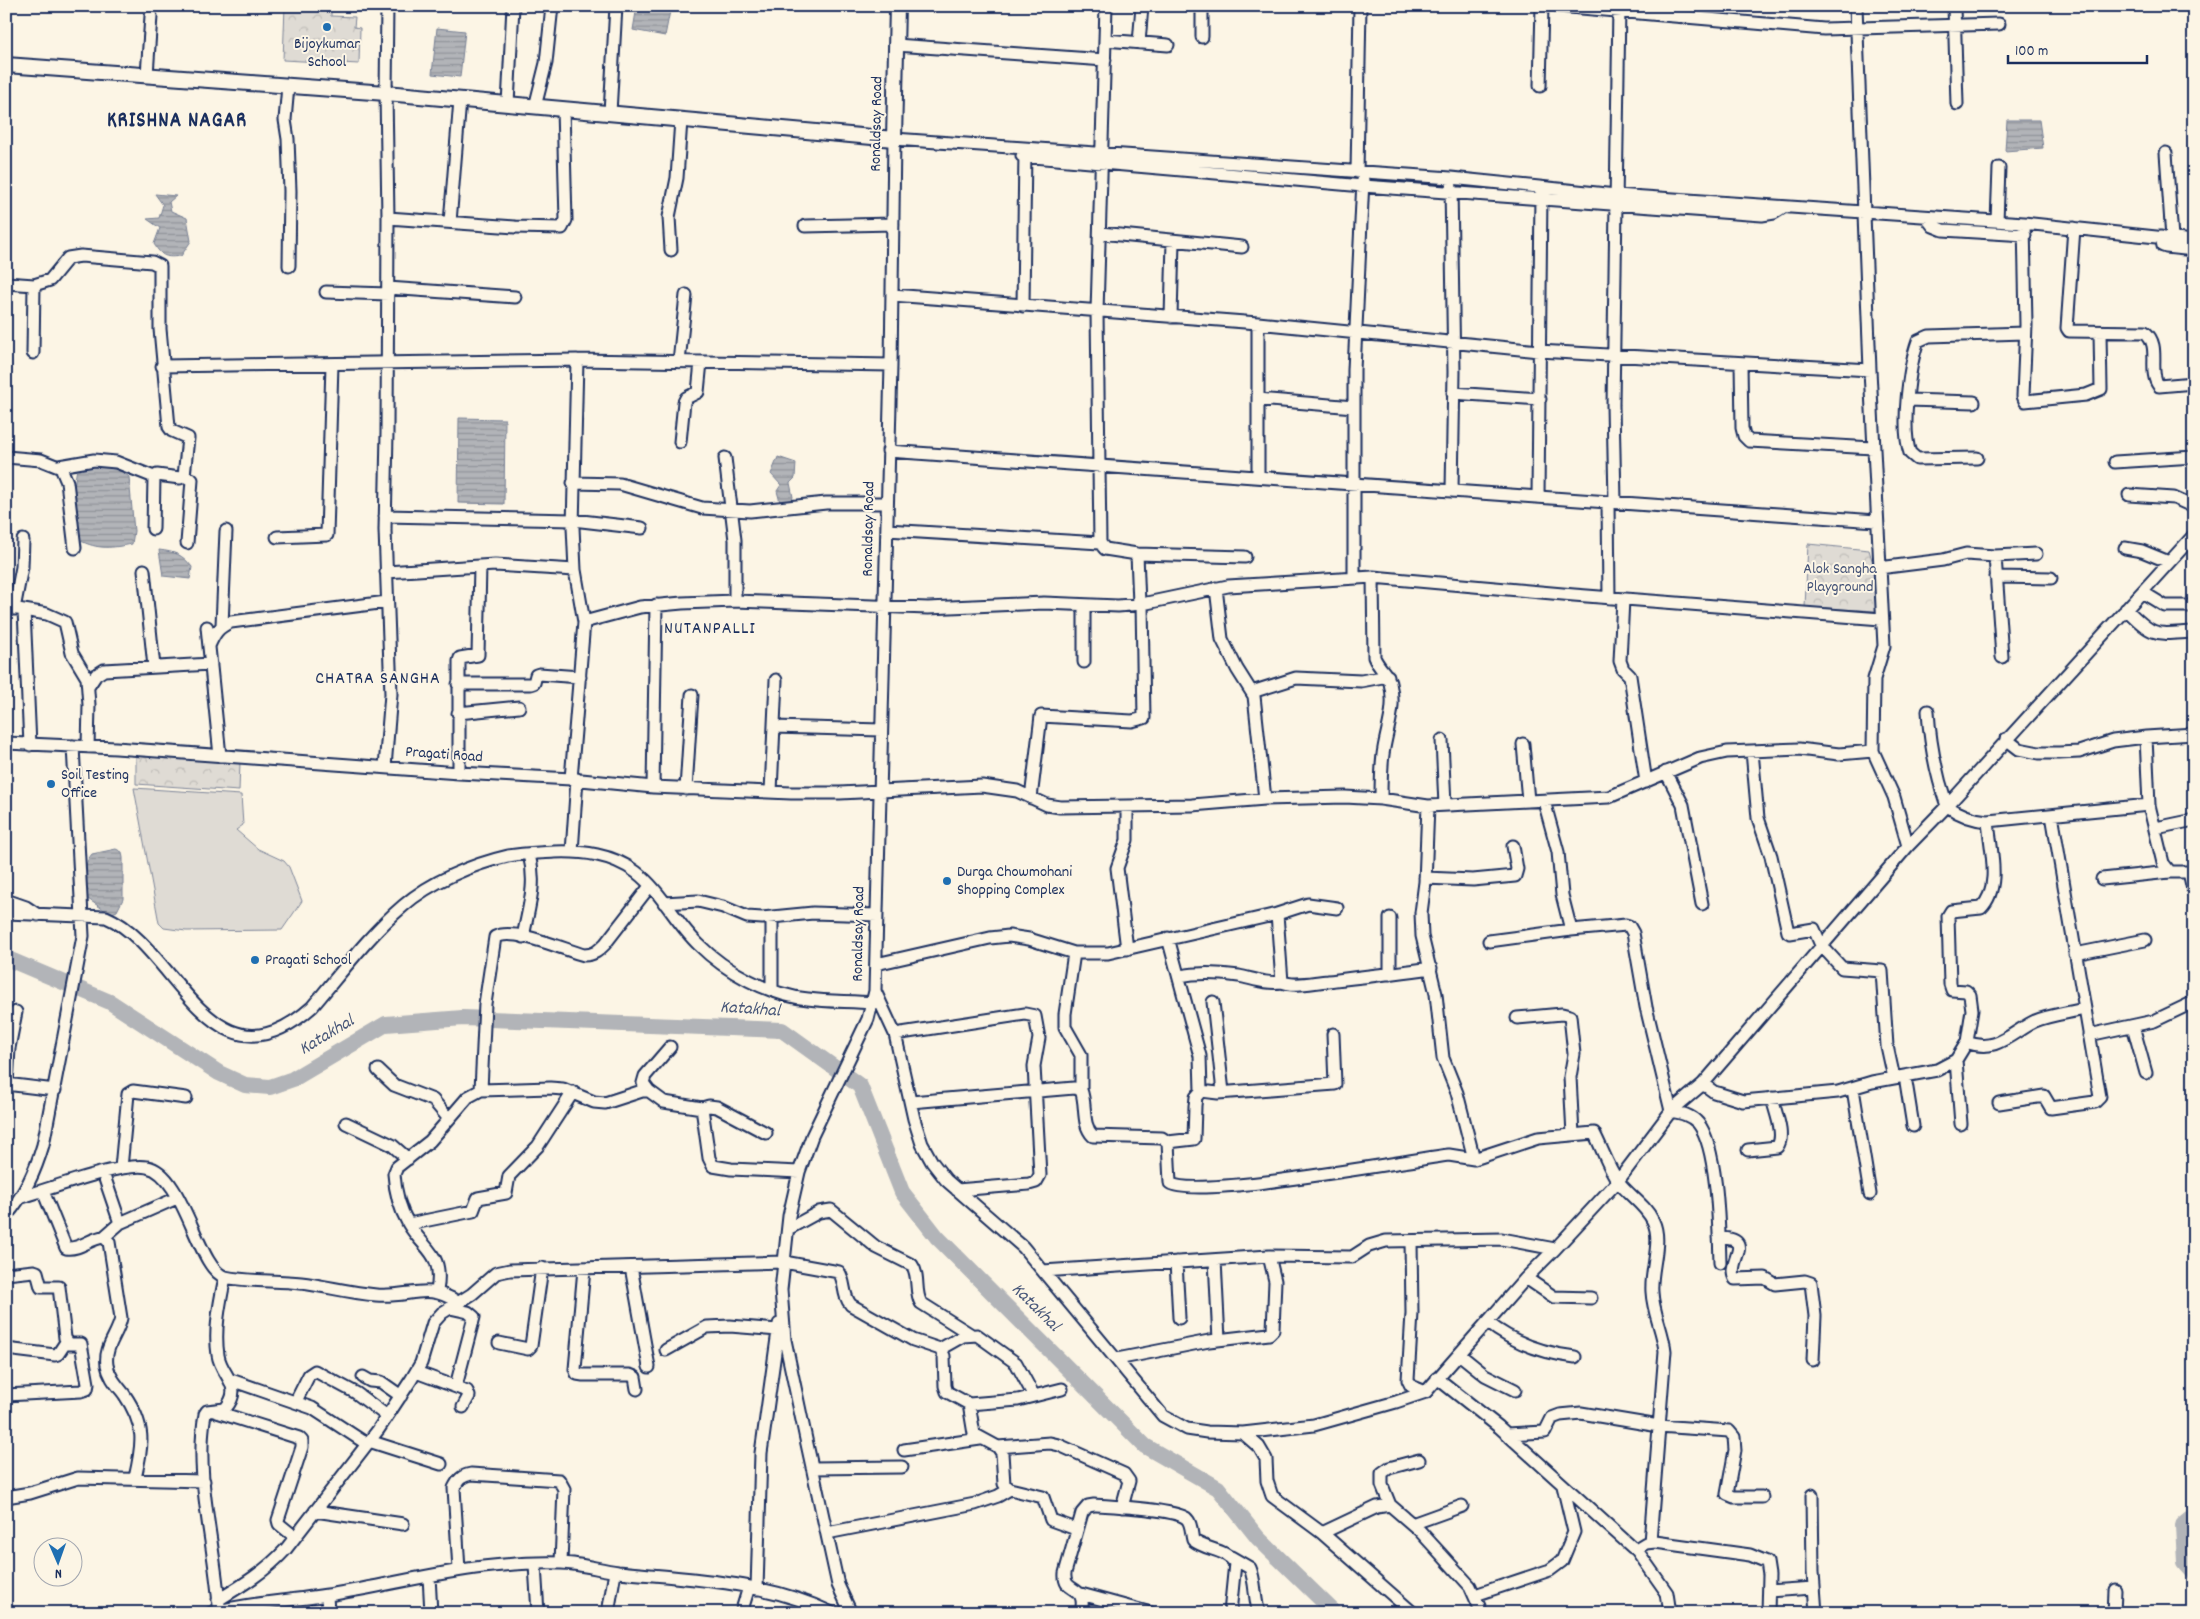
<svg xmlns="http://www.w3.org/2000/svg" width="2200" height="1619" font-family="Dekko,sans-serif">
  <defs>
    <pattern id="forest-crowns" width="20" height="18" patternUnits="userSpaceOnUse" patternTransform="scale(1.25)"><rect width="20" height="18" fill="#dfdbd4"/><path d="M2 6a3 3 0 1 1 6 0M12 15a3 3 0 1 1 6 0" fill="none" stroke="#bfbcb8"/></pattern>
    <pattern id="water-rules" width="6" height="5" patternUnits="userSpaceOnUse" patternTransform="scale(1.25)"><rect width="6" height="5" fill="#b2b4b8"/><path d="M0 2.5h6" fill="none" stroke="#909399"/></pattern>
  </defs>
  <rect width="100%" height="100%" fill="#fcf5e5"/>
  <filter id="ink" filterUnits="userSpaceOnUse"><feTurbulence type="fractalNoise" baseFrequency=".02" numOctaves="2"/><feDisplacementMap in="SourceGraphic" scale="10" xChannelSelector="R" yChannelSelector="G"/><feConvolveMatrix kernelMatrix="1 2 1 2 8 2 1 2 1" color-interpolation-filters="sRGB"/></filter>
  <g filter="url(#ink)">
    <path fill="url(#forest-crowns)" stroke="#7d8599" d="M 285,6 L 331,6 L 331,16 L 355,17 L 354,27 L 360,28 L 359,64 L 283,60 Z
      M 1808,544 L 1869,550 L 1875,570 L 1876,611 L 1805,607 Z
      M 136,753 L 240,762 L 239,791 L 136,784 Z"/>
    <path fill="#dfdbd4" stroke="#7d8599" d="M 134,788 L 241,795 L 243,825 L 236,830 L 258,849 L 284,861 L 289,867 L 302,901 L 282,930 L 186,931 L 164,928 L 159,923 Z"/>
    <path fill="url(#water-rules)" stroke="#767f94" d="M 637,6 L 671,6 L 665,36 L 633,30 Z
      M 437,28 L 465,31 L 460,77 L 432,74 Z
      M 2007,120 L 2039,120 L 2043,148 L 2005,151 Z
      M 155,194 L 176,196 L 169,202 L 171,211 L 187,218 L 191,241 L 181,256 C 166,258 162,257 154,244 L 160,228 L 147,219 L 159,218 L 163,205 Z
      M 459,418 L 505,419 L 504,504 L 458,503 Z
      M 778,457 L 796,463 L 795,478 L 790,483 L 793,497 L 789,505 L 780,502 L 777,491 L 781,485 L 771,474 Z
      M 98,464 L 123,472 L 129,477 L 134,531 L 132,544 C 112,548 98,550 79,540 L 73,493 L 77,468 Z
      M 159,550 C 175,552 182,554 192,567 L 190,579 L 163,576 Z
      M 116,849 L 122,852 L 123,858 L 123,899 L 117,911 L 110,914 L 88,899 C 85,883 81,867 92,854 Z"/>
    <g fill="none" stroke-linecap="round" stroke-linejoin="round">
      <path stroke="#b2b4b8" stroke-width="16" d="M 6,958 L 110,1002 L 219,1073 L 245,1085 L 270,1087 L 293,1079 L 386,1024 L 463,1018 L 782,1030 L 860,1086 L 902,1192 L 937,1237 L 1145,1446 L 1218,1488 L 1258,1538 L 1335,1613
        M 2194,1516 L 2183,1525 L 2185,1562 L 2194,1572"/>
      <defs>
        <path id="minor" d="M 1106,6 L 1097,312 L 1100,543 L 1105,549 L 1137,554 L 1245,557
          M 1202,6 L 1202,37
          M 1558,6 L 1824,29 L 1999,24
          M 1856,6 L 1870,370 L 1884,646 L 1874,679 L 1873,751 L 1894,797 L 1908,846
          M 1954,6 L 1957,104
          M 1105,40 L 1168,45
          M 1139,43 L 1142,6
          M 896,45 L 1105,60
          M 147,75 L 151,16
          M 288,86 L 285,120 L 288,139 L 290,191 L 289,266
          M 1540,86 L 1542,6
          M 508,104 L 513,6
          M 535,107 L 546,63 L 552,6
          M 610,113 L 616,6
          M 2166,153 L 2172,238
          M 1022,156 L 1363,186 L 1762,215 L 1774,213 L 1782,208
          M 1357,172 L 1360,6
          M 1451,187 L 1454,372 L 1452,490
          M 1926,217 L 1933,226 L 1943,230 L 2025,235
          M 388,218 L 515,227 L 562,228 L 566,220 L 563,109
          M 1997,221 L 1999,168
          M 450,222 L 460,100
          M 2024,223 L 2026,325 L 2023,396 L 2025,401 L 2086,395 L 2101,389 L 2100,333
          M 805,226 L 893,224
          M 2074,228 L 2067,328 L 2069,331 L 2145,332 C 2162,346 2147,371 2159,386 L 2194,383
          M 1100,233 L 1242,247
          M 2161,237 L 2163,246 L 2166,247 L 2194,250
          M 671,250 L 669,217 L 677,178 L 681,120
          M 6,283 L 34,285
          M 388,288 L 515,297
          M 326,292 L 388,294
          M 892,295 L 1258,323 L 1539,351 L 1870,370
          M 1023,306 L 1025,150
          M 1171,317 L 1173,241
          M 33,353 L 34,285 L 50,280 L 68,258 L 81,256 L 152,262 L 160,266 L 160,329 L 169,427 L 172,431 L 188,438 L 184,476 L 180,478 L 157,475 L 154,477 L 153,529
          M 679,362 L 686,295
          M 1741,363 L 1742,428 L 1744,436 L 1749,441 L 1873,448
          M 162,366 L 577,360 L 891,365
          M 1453,393 L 1540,399
          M 1258,399 L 1354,407
          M 1908,400 L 1974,402
          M 680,442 L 684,402 L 686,398 L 698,392 L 701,362
          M 888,451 L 1876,521
          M 6,457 L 41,460 L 61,468 L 67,482 L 75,548
          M 725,458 L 735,540 L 735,601
          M 1977,458 L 1917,459 L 1910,453 C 1901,428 1909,366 1918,341 L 1929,336 L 2025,333
          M 2115,462 L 2194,457
          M 59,466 L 94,460 L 116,462 L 154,477
          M 184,476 L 192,480 L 187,543
          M 1258,476 L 1258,323
          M 573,483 L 620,484 L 702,508 L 750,511 L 826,503 L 887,503
          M 2129,495 L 2174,498 L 2194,507
          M 1538,497 L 1541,192
          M 1608,502 L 1609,598
          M 1615,502 L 1613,405 L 1619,6
          M 385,516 L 573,520 L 642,528
          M 887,530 L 1100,543
          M 277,537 L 327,535 L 332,364
          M 2125,548 L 2142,551 L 2169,562
          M 1137,554 L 1139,604
          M 1995,556 L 2002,657
          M 1879,568 L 1943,560 L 1966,554 L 1995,556 L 2036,554
          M 144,570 L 154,667
          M 386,572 L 495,565 L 575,570
          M 1373,577 L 1374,657 C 1379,669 1388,674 1390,683 C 1396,707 1388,725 1384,748 C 1381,764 1381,782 1381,799
          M 1996,577 L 2051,578
          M 1354,578 L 1354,370 L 1363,180
          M 1216,588 L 1222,639 L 1237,669 L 1254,696 L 1265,799
          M 2142,592 L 2165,606 L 2194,606
          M 1623,599 L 1620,661 L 1623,669 L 1630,676 L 1646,782
          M 1084,606 L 1084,662
          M 6,607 L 47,614 L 65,622 L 72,653 L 87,678 L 89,705 L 88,747
          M 14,609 L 22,567 L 23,540
          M 2126,609 C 2155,638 2154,634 2194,632
          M 24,610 L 30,745
          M 584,622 L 640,607 L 682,603 L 735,601 L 928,608 L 1044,603 L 1118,606 L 1142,604 L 1228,586 L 1373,577 L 1574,595 L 1881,619
          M 222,625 L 226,531
          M 207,627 L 220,756
          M 209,646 C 214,634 218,627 231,622 L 387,602
          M 458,684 L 531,684 L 534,683 L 536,675 L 539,674 L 580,677
          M 88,687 L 96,675 L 104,670 L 211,664
          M 1252,692 L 1296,678 L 1361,681 L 1388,676
          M 1928,711 C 1930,745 1936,774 1947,806 C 1960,815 1972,820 1988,821 L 2149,805
          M 458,713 L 519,707
          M 774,727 L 881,730
          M 2146,737 L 2194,734
          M 2006,739 L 2019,749 L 2039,753 L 2059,753 L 2079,752 L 2113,741 L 2146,737 L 2149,805 L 2163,863 L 2170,872 L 2189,872 L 2194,894
          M 1442,740 L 1445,805
          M 6,743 L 116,748 L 459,773 L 571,779 L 653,787 L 791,793 L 840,793 L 982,786 L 1017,791 L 1047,805 L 1060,807 L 1192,805 L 1265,799 L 1345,797 L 1381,799 L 1428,806 L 1609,797 L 1700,758 L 1727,752 L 1799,749 L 1839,754 L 1873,751
          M 1523,744 L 1528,801
          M 1752,751 L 1758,818 L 1771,856 L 1788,932 L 1790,933 L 1814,929 L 1821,945 L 1842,968 L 1882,971 L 1887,1046 L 1894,1078
          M 385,767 L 391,694 L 385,530 L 387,433 L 388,218 L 386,93 L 387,6
          M 1666,772 L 1683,805 L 1702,904
          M 459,773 L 459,661 L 460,658 L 478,655 L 480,566
          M 571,779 L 584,622 L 575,570 L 573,527 L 577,360
          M 653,787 L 656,605
          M 686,789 L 692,695
          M 771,792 L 776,680
          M 1031,798 L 1041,716 L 1132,721 L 1144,718 L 1142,604
          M 1544,801 L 1558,852 L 1562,895 L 1571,930 L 1626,925 L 1629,926 L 1633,933 L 1646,1007 L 1671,1111 C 1681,1113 1691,1115 1698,1123 C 1718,1147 1719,1231 1720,1263
          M 1428,806 L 1425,882 L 1421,913 L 1422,936 L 1436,994 L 1443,1058 L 1457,1093 L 1474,1159
          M 2156,828 L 2194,820
          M 572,852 L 577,779
          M 1425,878 L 1473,880 L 1515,876 L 1517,869 L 1513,846
          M 2102,879 L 2170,872
          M 6,900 L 26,907 L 38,915
          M 664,903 L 698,901 L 723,907 L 747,917 L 762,918 L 813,913 L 877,915
          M 6,913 L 106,917 C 178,947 211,1097 312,1007 C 341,973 369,935 403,906 C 430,882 473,864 508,856 C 523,853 539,853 554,852 C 583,851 612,854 636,872 C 661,891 676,923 698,944 C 726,972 769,995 808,999 C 829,1002 851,1001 872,1003
          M 1277,914 L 1308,904 L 1337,908
          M 772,917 L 772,989
          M 1390,918 L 1390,974
          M 523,937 C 529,905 537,885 529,854
          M 1489,941 L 1571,930
          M 1127,949 L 1117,868 L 1127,840 L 1127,806
          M 1074,953 L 1065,1014 L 1065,1027 L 1081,1055 L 1081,1090
          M 2075,954 L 2145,940
          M 876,964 L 990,938 L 1009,936 L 1029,939 L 1074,953 L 1108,953 L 1277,914 L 1282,982 C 1295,987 1313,982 1328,981 C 1362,977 1397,973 1431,968
          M 1179,976 C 1200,972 1218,973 1239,976 C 1254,979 1265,984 1282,982
          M 875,991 L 895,1034 L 914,1119 L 922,1144 L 932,1162 L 946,1180 L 1023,1247 L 1163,1416 L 1187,1429 L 1207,1432 L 1243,1433 L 1314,1425 L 1396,1402 L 1426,1392 L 1432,1385 L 1526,1278 L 1555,1249 L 1618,1181 L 1671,1111 L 1703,1084 L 1908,846 L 1947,806 L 2194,535
          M 1213,1002 L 1223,1092
          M 1517,1018 L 1562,1014 L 1570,1016 L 1574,1054 L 1570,1077 L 1573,1135
          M 2133,1026 L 2146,1073
          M 895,1034 L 1025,1014 L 1035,1016 L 1039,1038 L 1034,1066 L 1040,1175 L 1036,1182 L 1029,1184 L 957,1190
          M 2089,1035 L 2154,1021 L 2194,1002
          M 1967,1042 C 1996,1054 2012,1032 2035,1021 C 2050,1015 2068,1013 2084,1009
          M 1956,1060 L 1961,1124
          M 378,1070 L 394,1085 L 433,1100 L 449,1119
          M 1905,1076 L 1913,1126
          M 6,1084 L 55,1090
          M 7,1084 L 9,1048 L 16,1012
          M 1703,1084 L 1714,1092 L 1743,1101 L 1838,1092 L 1872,1082 L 1937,1070 L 1956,1060 L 1967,1042 L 1972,1010 L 1970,995 L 1966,991 L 1952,990 L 1950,984 L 1948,916 L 1951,911 L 1981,908 C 2002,887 1990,848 1988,821
          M 1853,1089 L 1870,1194
          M 481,1090 L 485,1004 L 495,937 C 514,927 562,949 584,955 C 594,955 598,951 605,944 L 650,886
          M 649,1091 L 643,1083 L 645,1076 L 670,1047
          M 1201,1091 L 1218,1093 L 1335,1084 L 1333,1034
          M 911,1102 L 1074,1088 L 1081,1090 C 1087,1105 1081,1124 1093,1136 L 1162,1138 L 1168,1142 L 1170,1183 C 1194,1200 1408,1160 1449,1155 L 1474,1159 L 1538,1138 L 1594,1133 C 1602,1148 1608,1167 1618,1181 C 1628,1195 1645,1204 1653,1221 C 1663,1241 1650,1270 1652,1292 C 1653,1313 1663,1331 1665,1351 L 1650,1542
          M 1999,1103 L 2044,1096 L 2051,1108 L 2095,1102 L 2100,1097 L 2052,815
          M 702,1108 L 709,1106 L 717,1107 L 766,1133
          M 346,1123 L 392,1145 L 408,1159
          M 1168,1142 L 1194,1139 L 1195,1106 L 1196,1097 L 1201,1091 L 1200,1056 L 1168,938
          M 1748,1150 L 1777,1147 C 1786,1136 1775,1112 1772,1098
          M 121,1168 L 128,1094 L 133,1091 L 186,1098
          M 103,1173 L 120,1223 L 104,1237
          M 43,1191 L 66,1248 C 80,1250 90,1238 104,1237 L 109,1242 L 121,1318 C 118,1335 104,1346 107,1365 C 109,1377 117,1385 124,1394 C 146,1426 143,1443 135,1478
          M 22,1197 C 50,1189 121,1162 147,1167 C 184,1173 198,1270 225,1277 C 249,1282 276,1280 301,1283 C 326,1286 350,1293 376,1295 C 411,1298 427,1281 459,1303
          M 6,1216 C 25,1194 35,1172 43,1145 L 83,936 L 73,746
          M 120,1223 L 177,1198
          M 409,1224 L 473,1211 L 478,1198 L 506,1193 L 509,1176 L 538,1146 L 573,1092
          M 788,1229 L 819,1212 L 831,1210 L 876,1247 L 912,1265 C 920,1276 914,1291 921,1303 L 970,1334
          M 1719,1238 C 1758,1238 1725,1262 1735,1279 L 1765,1278 L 1775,1284 L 1805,1281 L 1811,1283 L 1815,1316 L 1813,1360
          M 1411,1241 L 1412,1313 L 1408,1380 L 1411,1386 L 1426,1392
          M 1215,1260 L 1219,1340
          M 1176,1262 L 1179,1318
          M 631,1267 L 649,1367
          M 584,1269 L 575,1369 L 577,1374 L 583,1375 L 630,1375 L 635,1377 L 637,1389
          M 1043,1271 L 1269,1256 L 1352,1257 L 1369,1246 L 1386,1241 L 1502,1239 L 1555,1249
          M 6,1274 L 34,1271 L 37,1272 L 41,1287 L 59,1287 L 65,1338 L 69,1344 L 81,1344 L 88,1384 L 87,1389 L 81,1391 L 6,1395
          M 1526,1278 L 1554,1297 L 1591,1298
          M 437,1291 C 444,1252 424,1251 408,1223 C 400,1209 395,1190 394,1174 L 397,1167 L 430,1141 L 468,1097 L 481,1090 L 550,1088 L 563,1089 L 594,1102 L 605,1103 L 642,1091 L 649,1091 L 664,1102 L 702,1108 L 709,1158 L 713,1166 L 731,1169 L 799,1172
          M 450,1308 L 468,1312 L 474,1317 L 456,1386
          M 1487,1322 C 1513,1343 1543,1353 1575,1357
          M 499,1343 L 528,1349 L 531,1346 L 542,1268
          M 6,1349 L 55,1355 L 58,1354 L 66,1342
          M 940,1349 L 963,1336 L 977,1335 L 1016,1363 L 1034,1396
          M 666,1350 L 707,1327 L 730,1326 L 778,1330
          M 1459,1354 L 1485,1375 L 1515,1390
          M 1117,1359 L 1209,1341 L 1269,1334 L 1273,1330 L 1275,1281 L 1269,1256
          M 416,1372 L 467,1391 L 469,1396 L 463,1407
          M 363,1377 L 370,1381 L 381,1382 L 401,1396
          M 1437,1378 L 1499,1427 L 1632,1547 L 1636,1549 L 1646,1543 L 1655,1542 L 1750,1555 L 1767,1562 L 1769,1575 L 1768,1613
          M 231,1380 L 312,1408 L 367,1444
          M 296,1401 L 309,1375 L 315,1371 L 356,1393 L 387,1416
          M 969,1404 L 1018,1400 L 1062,1389
          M 214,1411 L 299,1438 L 302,1441 L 302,1447 L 278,1520 L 279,1524 L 295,1537
          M 1243,1433 L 1259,1447 L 1266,1459 L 1267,1481 L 1272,1496 L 1322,1533 L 1413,1613
          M 1506,1434 L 1545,1432 L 1552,1418 L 1560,1415 L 1581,1413 L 1659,1426 L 1729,1431 L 1734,1437 L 1735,1450 L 1727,1494 L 1734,1497 L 1762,1497
          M 369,1441 L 441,1464
          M 998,1447 L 1050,1443 L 1059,1445 L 1124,1474 L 1129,1481 L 1122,1507
          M 904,1450 L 980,1439
          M 812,1468 L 902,1467
          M 1812,1495 L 1813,1572 L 1816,1613
          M 6,1497 L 30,1493 L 78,1478 L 204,1481
          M 1390,1505 L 1382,1485 L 1382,1473 L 1389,1468 L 1419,1460
          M 315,1511 L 403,1524
          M 1412,1524 L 1462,1506
          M 827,1533 L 975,1504 L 998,1496 L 1010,1489
          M 1322,1533 L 1377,1507 L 1390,1505 L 1419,1530 L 1470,1586 L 1482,1613
          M 1636,1549 L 1667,1593 L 1670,1613
          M 1231,1557 L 1250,1568 C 1256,1582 1254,1598 1259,1613
          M 535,1565 L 538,1613
          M 459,1570 L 454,1488 C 458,1480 461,1476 471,1474 L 559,1480 L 564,1489 L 561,1563
          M 429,1576 L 431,1613
          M 757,1589 L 761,1453 L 779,1324
          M 1769,1591 L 1813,1588
          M 1081,1594 L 1151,1613
          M 327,1595 L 328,1613
          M 1475,1595 L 1550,1570 L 1562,1561 L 1574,1532 L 1563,1486
          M 218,1600 C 243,1585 266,1571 286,1549 L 378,1430 L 411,1380 L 421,1363 L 433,1323 L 442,1313 L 472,1294 L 496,1273 L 510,1270 L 784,1262 L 839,1272 C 846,1283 842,1295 851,1305 L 913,1340 L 940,1349 L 944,1356 L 945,1386 L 947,1392 L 969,1404 L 974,1434 L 998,1447 L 1002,1453 L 1004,1484 L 1010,1489 L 1043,1497 L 1051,1520 L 1076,1529
          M 219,1606 C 215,1544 194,1475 205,1414 L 207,1411 L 225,1409 C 245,1386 221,1376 218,1355 C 214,1329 220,1302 225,1277
          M 211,1613 C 251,1602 293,1601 334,1594 C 384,1586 433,1573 483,1567 C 511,1564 545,1561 573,1564 C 588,1566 603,1570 618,1572 C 690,1579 766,1581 832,1613
          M 608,1613 L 615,1572
          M 741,1613 L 749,1587
          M 851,1613 L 838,1585 L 807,1444 L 785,1340 L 781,1290 L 789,1216 L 799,1172 L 812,1136 L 868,1019 L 875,991 L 891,365 L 894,139 L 1451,178 L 1616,195 L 2024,223 L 2194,241
          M 1081,1613 C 1088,1582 1063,1596 1065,1573 L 1082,1513 L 1088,1506 L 1094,1505 C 1112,1506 1173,1509 1186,1518 C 1192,1523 1191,1533 1193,1540 C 1207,1551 1225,1548 1235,1563 L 1230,1613
          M 2114,1613 L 2115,1590"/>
        <path id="major" d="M 6,65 L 386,93 L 894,139 L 897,6"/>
      </defs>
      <use href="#minor" stroke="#1b2f5e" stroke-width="15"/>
      <use href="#major" stroke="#1b2f5e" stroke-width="18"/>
      <use href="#minor" stroke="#fcf5e5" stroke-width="11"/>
      <use href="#major" stroke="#fcf5e5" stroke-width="14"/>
    </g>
  </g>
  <g fill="#1f6fb2" stroke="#fcf5e5" stroke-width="2">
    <circle cx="327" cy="27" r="5"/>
    <circle cx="51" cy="784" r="5"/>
    <circle cx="947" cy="881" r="5"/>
    <circle cx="255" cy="960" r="5"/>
  </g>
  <g text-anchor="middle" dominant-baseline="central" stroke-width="4" stroke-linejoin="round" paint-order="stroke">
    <g font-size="16" fill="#1b2f5e" stroke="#fcf5e5" text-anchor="start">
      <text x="327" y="44" text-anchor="middle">Bijoykumar<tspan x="327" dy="18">School</tspan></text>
      <text x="61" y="775">Soil Testing<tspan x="61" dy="18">Office</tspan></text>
      <text x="957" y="872">Durga Chowmohani<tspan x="957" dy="18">Shopping Complex</tspan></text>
      <text x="265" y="960">Pragati School</text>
    </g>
    <g font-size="16" fill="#1b2f5e" stroke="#fcf5e5">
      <text transform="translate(877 124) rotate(-89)">Ronaldsay Road</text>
      <text transform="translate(869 529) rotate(-89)">Ronaldsay Road</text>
      <text transform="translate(444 755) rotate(4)">Pragati Road</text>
      <text transform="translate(859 934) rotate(-89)">Ronaldsay Road</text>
    </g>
    <g font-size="16" fill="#425176" stroke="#fcf5e5">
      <text x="1840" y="569">Alok Sangha<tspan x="1840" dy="18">Playground</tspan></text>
    </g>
    <g font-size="18" letter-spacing="1" fill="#1b2f5e" stroke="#fcf5e5">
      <text x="710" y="629">NUTANPALLI</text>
      <text x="378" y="679">CHATRA SANGHA</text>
    </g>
    <g font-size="18" font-style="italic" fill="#485779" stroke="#fcf5e5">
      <text transform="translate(750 1010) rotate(4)">Katakhal</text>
      <text transform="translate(327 1036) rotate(-31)">Katakhal</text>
      <text transform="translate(1035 1308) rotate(45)">Katakhal</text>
    </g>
    <g font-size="21" font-weight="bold" letter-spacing="1" fill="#1b2f5e" stroke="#fcf5e5">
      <text x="177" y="122">KRISHNA NAGAR</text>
    </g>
  </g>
  <rect width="2200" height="1619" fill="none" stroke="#fcf5e5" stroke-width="25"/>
  <rect x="12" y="12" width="2175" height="1594" fill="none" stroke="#1b2f5e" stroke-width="2" filter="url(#ink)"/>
  <g transform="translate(58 1562) rotate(178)"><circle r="24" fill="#fcf5e5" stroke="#a2a6af"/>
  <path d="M0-4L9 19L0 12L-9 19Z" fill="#1f6fb2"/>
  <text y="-8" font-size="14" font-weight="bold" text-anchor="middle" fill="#1b2f5e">N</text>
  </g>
  <path d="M2008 55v8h139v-8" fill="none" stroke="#1b2f5e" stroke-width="2.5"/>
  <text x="2015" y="55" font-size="15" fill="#1b2f5e" stroke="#fcf5e5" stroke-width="4" paint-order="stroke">100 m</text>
</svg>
